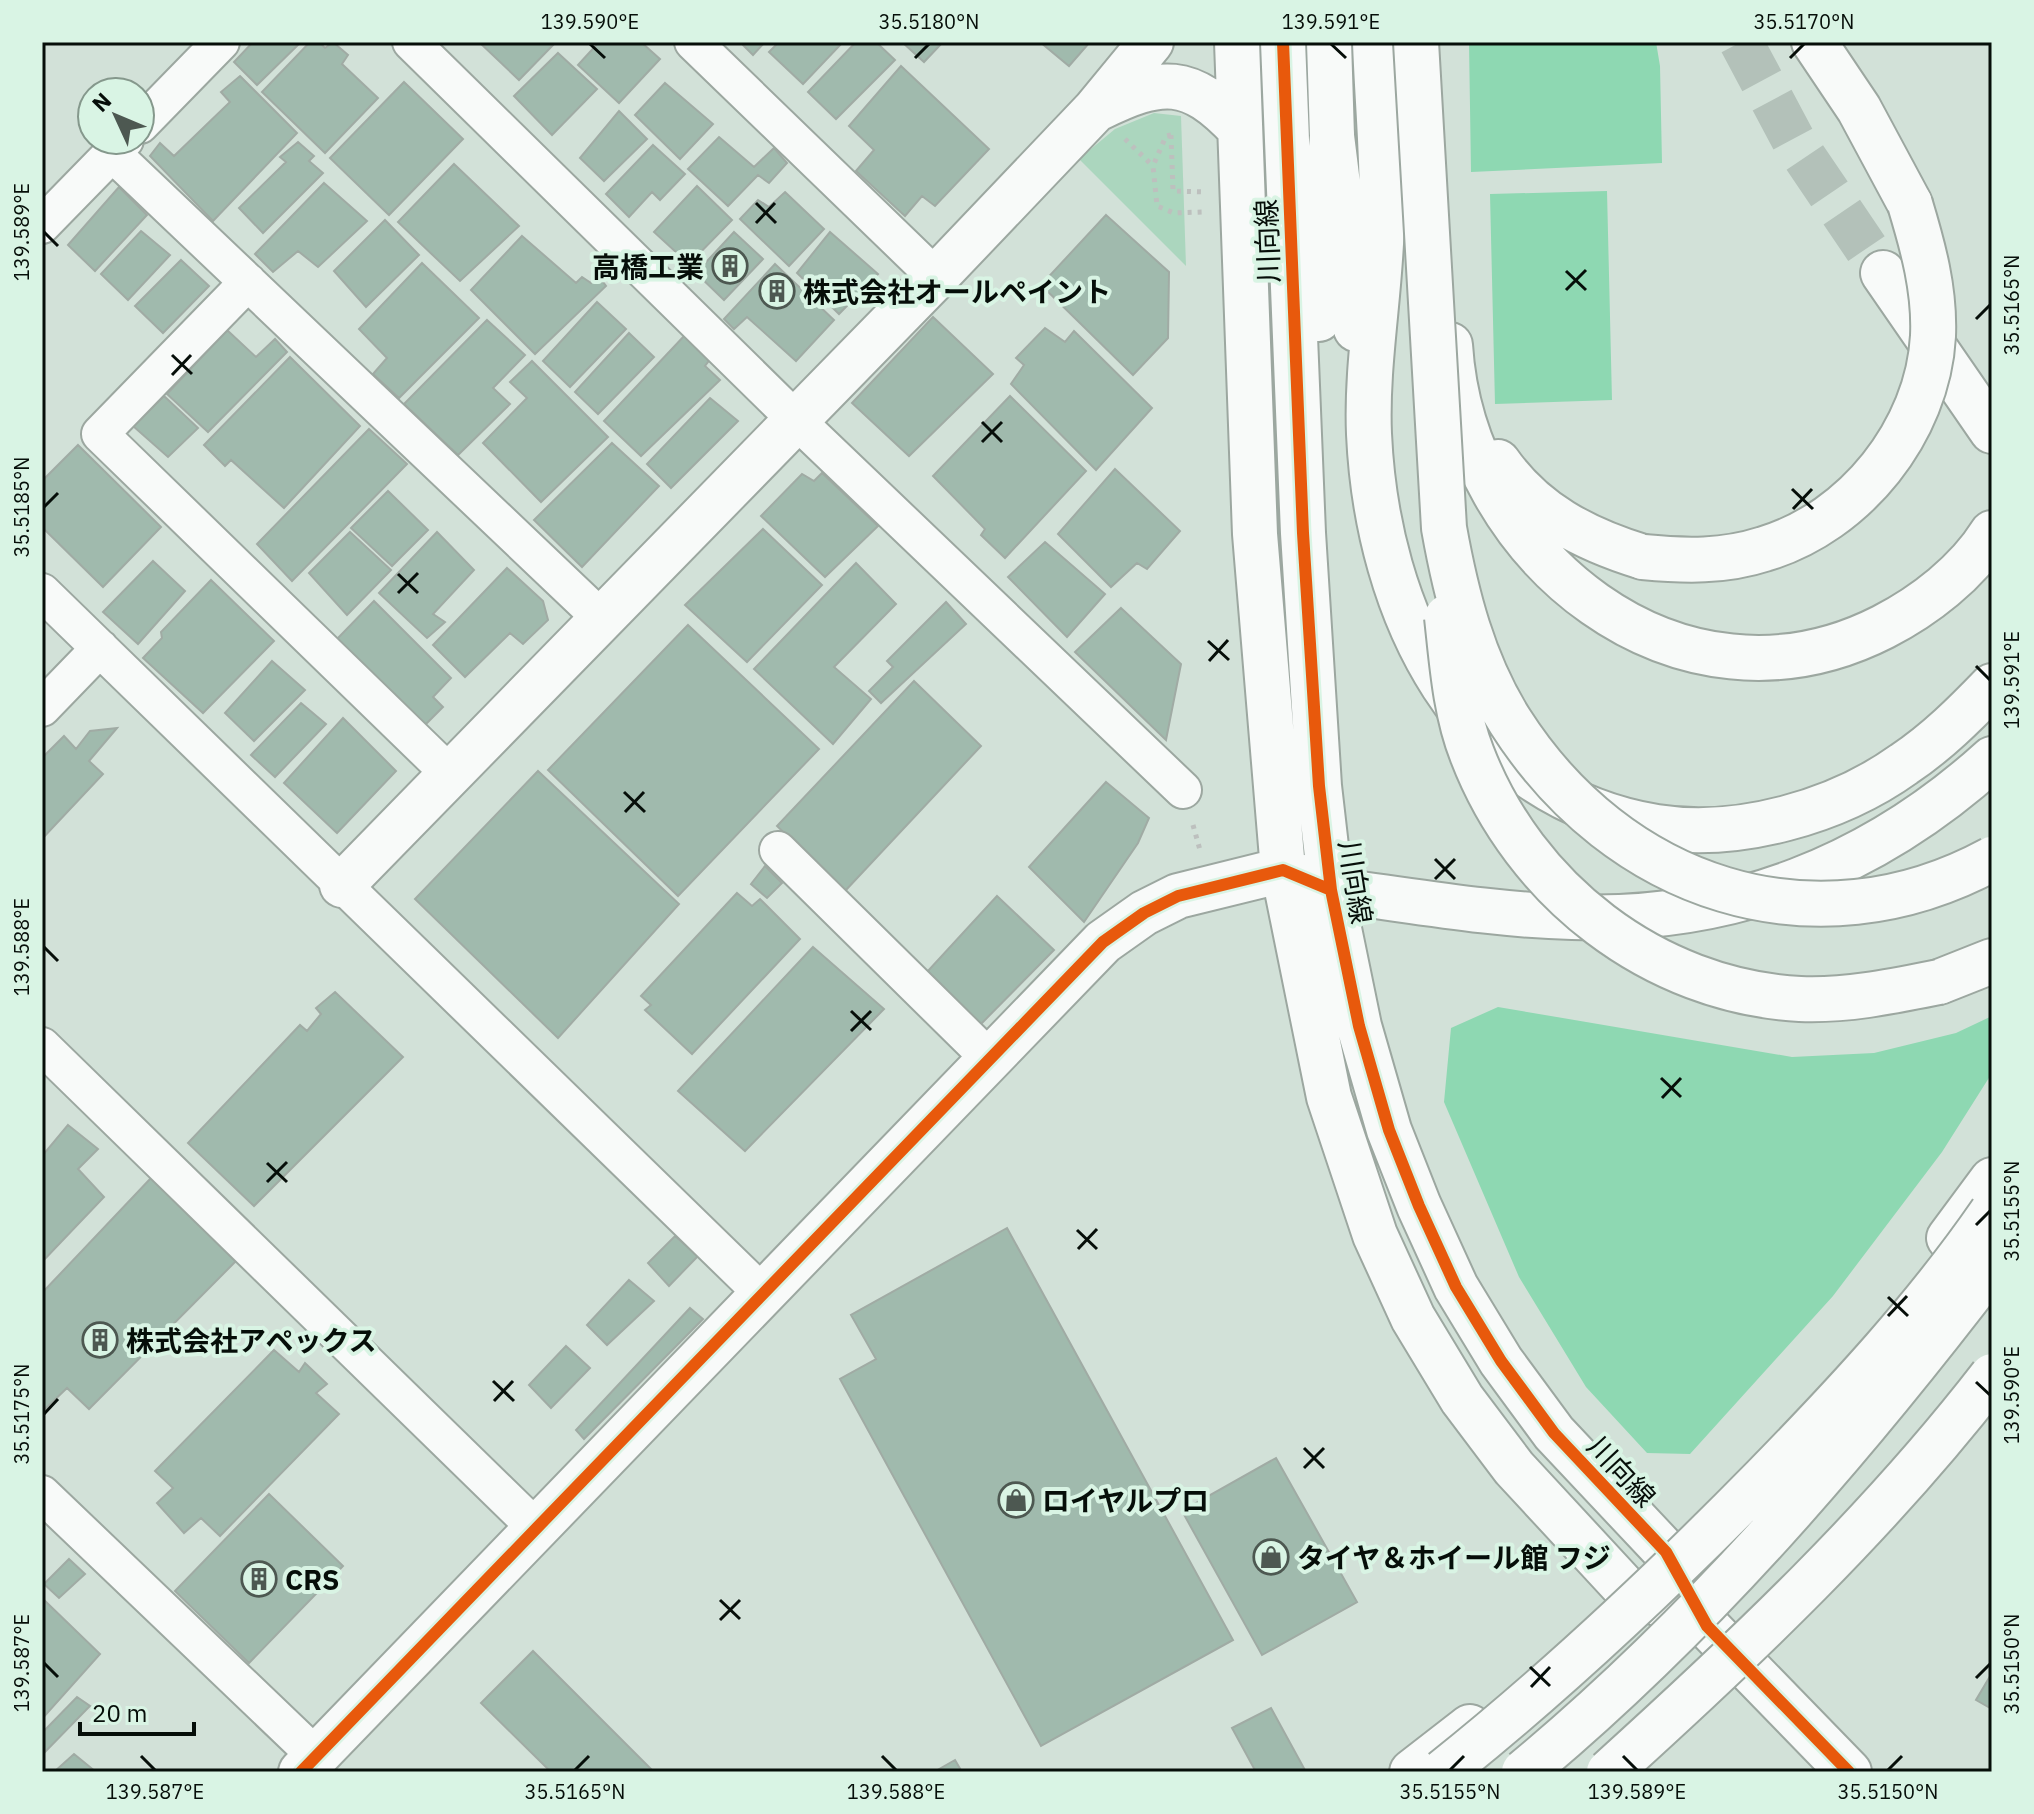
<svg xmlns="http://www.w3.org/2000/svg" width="2034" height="1814" font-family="'IBM Plex Sans','Noto Sans JP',sans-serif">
  <rect width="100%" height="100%" fill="#d2e1d8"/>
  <path fill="#abd6be" d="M 1154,113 L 1181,116 L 1186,266 L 1079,159 L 1115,129 Z"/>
  <path fill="#8ed8b2" d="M 1469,42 L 1656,42 L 1660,66 L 1662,163 L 1471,172 Z
    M 1607,191 L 1612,400 L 1495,404 L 1490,194 Z
    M 1498,1007 L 1792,1057 L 1874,1053 L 1956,1033 L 1992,1016 L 1992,1073 L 1942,1152 L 1833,1296 L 1690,1454 L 1647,1453 L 1586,1387 L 1519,1277 L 1444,1102 L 1451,1028 Z"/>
  <path fill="#a0baad" stroke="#a0aba4" stroke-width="2" d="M 253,42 L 301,42 L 257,85 L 234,62 Z
    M 310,42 L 319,42 L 325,48 L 333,42 L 348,55 L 342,64 L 378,98 L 325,153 L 262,92 Z
    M 479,42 L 556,42 L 519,80 Z
    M 599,42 L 641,42 L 660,59 L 619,103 L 578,65 Z
    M 740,42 L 765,42 L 753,55 Z
    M 779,42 L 843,42 L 803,84 L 769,52 Z
    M 856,42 L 876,42 L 895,60 L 836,119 L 808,92 Z
    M 902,42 L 943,42 L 924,62 Z
    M 1040,42 L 1090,42 L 1069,66 Z
    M 558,53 L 597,89 L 552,135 L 514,96 Z
    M 901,66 L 989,149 L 935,206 L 922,196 L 905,216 L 856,171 L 874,150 L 849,126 Z
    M 240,76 L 297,133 L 213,221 L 150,156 L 160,143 L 174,156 L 230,102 L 221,92 Z
    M 404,82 L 463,139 L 389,215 L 330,158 Z
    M 665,83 L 713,124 L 680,159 L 635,115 Z
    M 619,111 L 647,139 L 604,181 L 580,158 Z
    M 719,137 L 754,167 L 774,148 L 787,163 L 769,183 L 758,175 L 728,206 L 688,169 Z
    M 298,142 L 314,156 L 309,161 L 323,173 L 263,233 L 239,208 L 286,162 L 280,157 Z
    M 653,145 L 685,174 L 660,200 L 652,192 L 629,217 L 606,194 Z
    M 454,164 L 519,226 L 460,281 L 398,222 Z
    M 324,183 L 367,221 L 318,267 L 298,251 L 273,272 L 255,254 Z
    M 697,186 L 732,220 L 689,264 L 654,232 Z
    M 119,187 L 147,215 L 95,271 L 68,245 Z
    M 785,192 L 824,229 L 789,266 L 740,219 L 758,200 L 769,207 Z
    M 1106,215 L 1169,272 L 1168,338 L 1133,375 L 1041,285 Z
    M 385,220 L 419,255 L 366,307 L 334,271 Z
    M 141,231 L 170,255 L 128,300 L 101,274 Z
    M 734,232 L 763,259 L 724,300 L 696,273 Z
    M 830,232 L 878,274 L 839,314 L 797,273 Z
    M 522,236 L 576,283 L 582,277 L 591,283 L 599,277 L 606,286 L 535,354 L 471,290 Z
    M 181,260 L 209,286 L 163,333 L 135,306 Z
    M 422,263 L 479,318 L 399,398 L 373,374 L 387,358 L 359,329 Z
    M 775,264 L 834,320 L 796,361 L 747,317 L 734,329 L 724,319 Z
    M 597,302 L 626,329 L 570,387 L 543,361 Z
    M 933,317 L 993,374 L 909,456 L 852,403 Z
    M 487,320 L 525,355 L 493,388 L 510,404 L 458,455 L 404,404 Z
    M 1045,328 L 1065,342 L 1074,331 L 1152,408 L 1096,470 L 1011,384 L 1024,365 L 1016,358 Z
    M 227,330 L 256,357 L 275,339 L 287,352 L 208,432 L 167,394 Z
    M 629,333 L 654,357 L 598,414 L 575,392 Z
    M 686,334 L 711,358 L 705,366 L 720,380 L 641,456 L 604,421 Z
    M 290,357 L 360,426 L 284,508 L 231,460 L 225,466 L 204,445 Z
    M 532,361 L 608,437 L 541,502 L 483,443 L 527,398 L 510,382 Z
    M 164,396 L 198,428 L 168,457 L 133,426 Z
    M 1010,396 L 1086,471 L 1005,558 L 981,535 L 985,529 L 933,476 Z
    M 710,398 L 738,421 L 671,488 L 647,464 Z
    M 369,429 L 407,464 L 292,581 L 257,544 Z
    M 612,443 L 659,486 L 582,567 L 534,520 Z
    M 78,445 L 161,527 L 103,587 L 42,527 L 42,481 Z
    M 1115,469 L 1180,531 L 1147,569 L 1137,563 L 1111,587 L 1058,534 Z
    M 822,473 L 878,526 L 825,577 L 761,516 L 802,474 L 814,481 Z
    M 388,491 L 428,530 L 392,566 L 351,528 Z
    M 763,529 L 822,585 L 747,662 L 685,605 Z
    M 350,532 L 391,570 L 347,615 L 309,573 Z
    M 437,532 L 474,570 L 433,614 L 445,622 L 427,638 L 379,593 Z
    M 1045,542 L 1105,594 L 1067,637 L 1008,577 Z
    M 153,561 L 185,591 L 138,644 L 103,612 Z
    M 856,563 L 896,604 L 834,667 L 871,699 L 833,744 L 754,669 Z
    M 507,568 L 543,601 L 548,620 L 523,644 L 510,633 L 465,677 L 433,645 Z
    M 211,580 L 274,641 L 203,713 L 143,658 L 162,638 L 161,632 Z
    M 374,601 L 451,678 L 433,697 L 443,707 L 425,725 L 337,639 Z
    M 946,602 L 966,624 L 881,703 L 869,691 L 893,667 L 887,661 Z
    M 1121,608 L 1181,664 L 1166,740 L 1075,652 Z
    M 688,625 L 819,749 L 678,896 L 548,770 Z
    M 272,661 L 305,690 L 254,741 L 225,713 Z
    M 914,681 L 981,746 L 845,891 L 777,826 Z
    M 301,703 L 326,724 L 275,777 L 251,755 Z
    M 343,718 L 396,771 L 337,833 L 284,783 Z
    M 117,728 L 89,761 L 103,774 L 42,839 L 42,758 L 64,736 L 76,749 L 90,731 Z
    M 538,771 L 679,904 L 558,1038 L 415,899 Z
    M 1106,782 L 1149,818 L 1138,843 L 1084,922 L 1029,867 Z
    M 765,866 L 782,883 L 767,898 L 751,884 Z
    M 737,893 L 752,906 L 760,899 L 800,939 L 692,1054 L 645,1010 L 651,1005 L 641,996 Z
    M 997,896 L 1054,950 L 979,1026 L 927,972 Z
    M 813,947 L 884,1009 L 745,1151 L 678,1091 Z
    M 335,992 L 403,1057 L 254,1206 L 188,1143 L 300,1025 L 307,1031 L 321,1014 L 316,1008 Z
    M 68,1125 L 98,1149 L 78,1169 L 104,1197 L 42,1262 L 42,1156 Z
    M 151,1178 L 236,1261 L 89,1409 L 67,1388 L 42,1412 L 42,1293 Z
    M 1007,1228 L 1233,1640 L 1041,1746 L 840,1379 L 876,1359 L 851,1315 Z
    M 675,1236 L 698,1256 L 669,1286 L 648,1263 Z
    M 629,1280 L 654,1301 L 607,1345 L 587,1325 Z
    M 690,1308 L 703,1319 L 584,1439 L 576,1430 Z
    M 566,1346 L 590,1368 L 551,1408 L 529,1385 Z
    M 274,1350 L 299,1372 L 305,1363 L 327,1384 L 316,1393 L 339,1414 L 220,1536 L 201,1518 L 184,1533 L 157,1503 L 173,1488 L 155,1471 Z
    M 1276,1458 L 1357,1602 L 1262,1655 L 1182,1511 Z
    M 269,1494 L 343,1566 L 249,1663 L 175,1591 Z
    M 69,1559 L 85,1574 L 59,1598 L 44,1584 Z
    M 42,1598 L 100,1654 L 42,1719 Z
    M 533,1651 L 654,1772 L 551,1772 L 481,1703 Z
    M 1992,1673 L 1992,1709 L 1976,1700 Z
    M 77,1697 L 90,1706 L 42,1755 L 42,1733 Z
    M 1271,1708 L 1306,1772 L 1256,1772 L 1232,1728 Z
    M 74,1754 L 96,1772 L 54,1772 Z
    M 955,1760 L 962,1772 L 934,1772 Z"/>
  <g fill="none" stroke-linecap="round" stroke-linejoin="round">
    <path stroke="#b3c1b9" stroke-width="44" stroke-dasharray="44 22" stroke-linecap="butt" d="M 1741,42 L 1795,143 L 1883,273"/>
    <defs>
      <path id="street" d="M 411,42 L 796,420 L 1183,790
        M 693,42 L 936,277
        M 140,125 L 221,42
        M 112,153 L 602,619
        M 42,225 L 125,140
        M 248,282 L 100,434 L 450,774
        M 42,592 L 763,1294
        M 42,708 L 100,648
        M 778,850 L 989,1058
        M 42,1046 L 536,1528
        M 42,1494 L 316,1756"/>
      <path id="secondary" d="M 1237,42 L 1255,534 L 1283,870 L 1329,1097 L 1375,1235 L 1413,1318 L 1462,1399 L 1514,1468 L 1626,1589 L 1675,1611
        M 1283,42 L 1303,533 L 1319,786 L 1331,890 L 1359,1026 L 1389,1130 L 1419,1206 L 1456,1287 L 1501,1361 L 1554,1433 L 1666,1552 L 1707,1626 L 1849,1772
        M 1097,109 C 1162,77 1189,75 1240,129
        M 1319,319 L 1332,136 L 1329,42
        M 342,885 L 936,277 L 1095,110 L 1151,42
        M 301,1772 L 1103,942 L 1144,913 L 1178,896 L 1283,870 L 1310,881
        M 1412,1772 L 1470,1727"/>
      <path id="highway" d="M 1375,42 C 1377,100 1383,160 1382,218 C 1381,290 1366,363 1369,434 C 1377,612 1463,795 1656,827 C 1738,840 1837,812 1904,764 C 1937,742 1965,714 1992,686
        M 1814,42 L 1859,109 L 1910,204
        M 1332,136 L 1356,329
        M 1883,273 L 1992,431
        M 1450,345 C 1463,556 1679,731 1883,627 C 1924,606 1967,573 1992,533
        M 1498,462 C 1534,513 1584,539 1643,557
        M 1331,890 C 1410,900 1491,915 1572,917 C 1733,923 1874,866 1992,759
        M 1939,982 L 1992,961
        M 1949,1238 L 1992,1180"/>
    </defs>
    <use href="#street" stroke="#9ca7a0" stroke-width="40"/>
    <use href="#secondary" stroke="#9ca7a0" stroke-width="48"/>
    <use href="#highway" stroke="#9ca7a0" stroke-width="48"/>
    <path stroke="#bdc0be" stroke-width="5" stroke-dasharray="4 6" stroke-linecap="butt" d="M 1171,135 L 1166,136 L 1153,166 L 1157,206 L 1174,213 L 1202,212
      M 1171,135 L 1173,191 L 1205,192
      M 1125,139 L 1153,166
      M 1193,825 L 1200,850"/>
    <use href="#street" stroke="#f8faf9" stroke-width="36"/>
    <use href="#secondary" stroke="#f8faf9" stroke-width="44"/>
    <use href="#highway" stroke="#f8faf9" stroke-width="44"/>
    <defs>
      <path id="highway-bridge" d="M 1416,42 L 1444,528 C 1456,595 1473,662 1510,721 C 1617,889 1813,956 1992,859
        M 1643,557 C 1685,561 1724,562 1764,549 C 1855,522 1928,431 1933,336 C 1935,290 1923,247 1910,204
        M 1447,617 C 1452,662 1455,711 1472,754 C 1524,890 1653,991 1800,999 C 1847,1001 1894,991 1939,982
        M 1443,1772 C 1557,1681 1662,1582 1764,1478 C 1845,1395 1926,1308 1992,1212
        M 1524,1772 C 1701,1625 1853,1448 1992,1266
        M 1609,1772 C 1745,1649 1880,1521 1992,1376"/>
    </defs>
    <use href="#highway-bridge" stroke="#9ca7a0" stroke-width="48" stroke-linecap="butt"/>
    <use href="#highway-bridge" stroke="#f8faf9" stroke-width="44"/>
    <defs>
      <path id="cycleway" d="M 1283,42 L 1303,533 L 1319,786 L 1331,890 L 1359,1026 L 1389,1130 L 1419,1206 L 1456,1287 L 1501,1361 L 1554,1433 L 1666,1552 L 1707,1626 L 1849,1772
        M 301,1772 L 1103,942 L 1144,913 L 1178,896 L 1283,870 L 1331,890"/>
    </defs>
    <use href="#cycleway" stroke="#d9f4e4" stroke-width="17"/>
    <use href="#cycleway" stroke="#e8590c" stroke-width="12"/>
  </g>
  <path fill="none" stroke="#060e09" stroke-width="3" d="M 590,44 L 605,58M 1331,44 L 1346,58M 915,58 L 929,44M 1790,58 L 1804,44M 756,203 L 776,223M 756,223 L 775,203M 44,232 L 58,246M 1566,271 L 1586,290M 1566,290 L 1586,270M 1976,319 L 1990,305M 172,355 L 192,374M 172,375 L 191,355M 982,422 L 1002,442M 982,442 L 1002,422M 1792,489 L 1813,509M 44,507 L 58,493M 1793,509 L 1812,489M 398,574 L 418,593M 398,593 L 418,573M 1208,641 L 1229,660M 1209,661 L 1228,640M 1976,666 L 1990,680M 624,792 L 645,812M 625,812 L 644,792M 1435,859 L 1455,879M 1435,879 L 1455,859M 44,947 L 58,961M 851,1011 L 871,1030M 851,1031 L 871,1011M 1661,1078 L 1681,1097M 1662,1098 L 1681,1078M 267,1163 L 287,1182M 267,1182 L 287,1162M 1976,1225 L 1990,1211M 1077,1230 L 1097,1249M 1078,1249 L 1097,1229M 1888,1297 L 1908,1316M 1888,1316 L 1907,1296M 493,1381 L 514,1401M 1976,1382 L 1990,1395M 494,1401 L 513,1381M 44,1414 L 58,1399M 1304,1448 L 1324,1468M 1304,1468 L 1324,1448M 720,1600 L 740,1619M 720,1620 L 740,1600M 44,1663 L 58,1677M 1530,1667 L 1550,1686M 1976,1678 L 1990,1664M 1531,1687 L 1550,1667M 141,1756 L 155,1770M 882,1756 L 896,1770M 1623,1756 L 1637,1770M 575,1770 L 589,1756M 1450,1770 L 1464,1756M 1888,1770 L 1902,1756"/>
  <defs>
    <symbol id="building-ring" viewBox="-11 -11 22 22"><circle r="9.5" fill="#d9f4e4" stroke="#4d5851" stroke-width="1.5"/><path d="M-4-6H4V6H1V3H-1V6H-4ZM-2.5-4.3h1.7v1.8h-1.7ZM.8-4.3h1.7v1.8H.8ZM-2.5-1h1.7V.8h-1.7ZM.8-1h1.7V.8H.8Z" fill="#4d5851"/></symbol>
    <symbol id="shop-ring" viewBox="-11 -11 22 22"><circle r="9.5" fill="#d9f4e4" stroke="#4d5851" stroke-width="1.5"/><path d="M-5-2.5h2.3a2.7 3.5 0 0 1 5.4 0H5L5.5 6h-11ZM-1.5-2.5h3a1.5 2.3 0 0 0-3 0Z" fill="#4d5851"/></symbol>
  </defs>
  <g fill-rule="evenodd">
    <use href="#building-ring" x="710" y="246" width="40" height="40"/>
    <use href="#building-ring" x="757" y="271" width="40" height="40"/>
    <use href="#building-ring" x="80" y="1320" width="40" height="40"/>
    <use href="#shop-ring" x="996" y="1480" width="40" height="40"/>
    <use href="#shop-ring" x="1251" y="1537" width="40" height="40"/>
    <use href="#building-ring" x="239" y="1559" width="40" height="40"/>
  </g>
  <g text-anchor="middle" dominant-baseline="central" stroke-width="8" stroke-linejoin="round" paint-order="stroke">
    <g font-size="28" fill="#060e09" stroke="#d9f4e4">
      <text transform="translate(1267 241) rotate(-92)">川向線</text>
      <text transform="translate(1356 882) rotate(81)">川向線</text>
      <text transform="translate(1622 1471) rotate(47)">川向線</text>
    </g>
    <g font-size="28" font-weight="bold" fill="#060e09" stroke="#d9f4e4" text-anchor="start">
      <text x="704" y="266" text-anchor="end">高橋工業</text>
      <text x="803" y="291">株式会社オールペイント</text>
      <text x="126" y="1340">株式会社アペックス</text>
      <text x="1042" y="1500">ロイヤルプロ</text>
      <text x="1297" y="1557">タイヤ＆ホイール館 フジ</text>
      <text x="285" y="1579">CRS</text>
    </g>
  </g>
  <rect width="2034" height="1814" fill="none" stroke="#d9f4e4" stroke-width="88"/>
  <g transform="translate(116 116) rotate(314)"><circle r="38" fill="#d9f4e4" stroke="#85988c" stroke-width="2"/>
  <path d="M0-6L14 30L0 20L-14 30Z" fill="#4d5851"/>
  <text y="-12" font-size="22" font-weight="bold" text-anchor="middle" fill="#060e09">N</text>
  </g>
  <path d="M80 1722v12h114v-12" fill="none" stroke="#060e09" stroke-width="4"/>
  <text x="92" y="1722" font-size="24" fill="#060e09" stroke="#d9f4e4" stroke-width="6" paint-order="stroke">20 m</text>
  <rect x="44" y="44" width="1946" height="1726" fill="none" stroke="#060e09" stroke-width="3"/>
  <g font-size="20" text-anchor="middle" fill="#060e09">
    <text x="590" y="29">139.590°E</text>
    <text x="929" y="29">35.5180°N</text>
    <text x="1331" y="29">139.591°E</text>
    <text x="1804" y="29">35.5170°N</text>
    <text transform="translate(22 232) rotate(-90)" y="7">139.589°E</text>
    <text transform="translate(2012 305) rotate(-90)" y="7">35.5165°N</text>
    <text transform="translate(22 507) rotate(-90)" y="7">35.5185°N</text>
    <text transform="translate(2012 680) rotate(-90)" y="7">139.591°E</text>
    <text transform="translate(22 947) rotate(-90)" y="7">139.588°E</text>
    <text transform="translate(2012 1211) rotate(-90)" y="7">35.5155°N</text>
    <text transform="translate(2012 1395) rotate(-90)" y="7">139.590°E</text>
    <text transform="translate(22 1414) rotate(-90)" y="7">35.5175°N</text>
    <text transform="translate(22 1663) rotate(-90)" y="7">139.587°E</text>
    <text transform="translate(2012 1664) rotate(-90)" y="7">35.5150°N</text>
    <text x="155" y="1799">139.587°E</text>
    <text x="575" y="1799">35.5165°N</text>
    <text x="896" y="1799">139.588°E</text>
    <text x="1450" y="1799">35.5155°N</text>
    <text x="1637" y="1799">139.589°E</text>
    <text x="1888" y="1799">35.5150°N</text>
  </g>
</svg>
